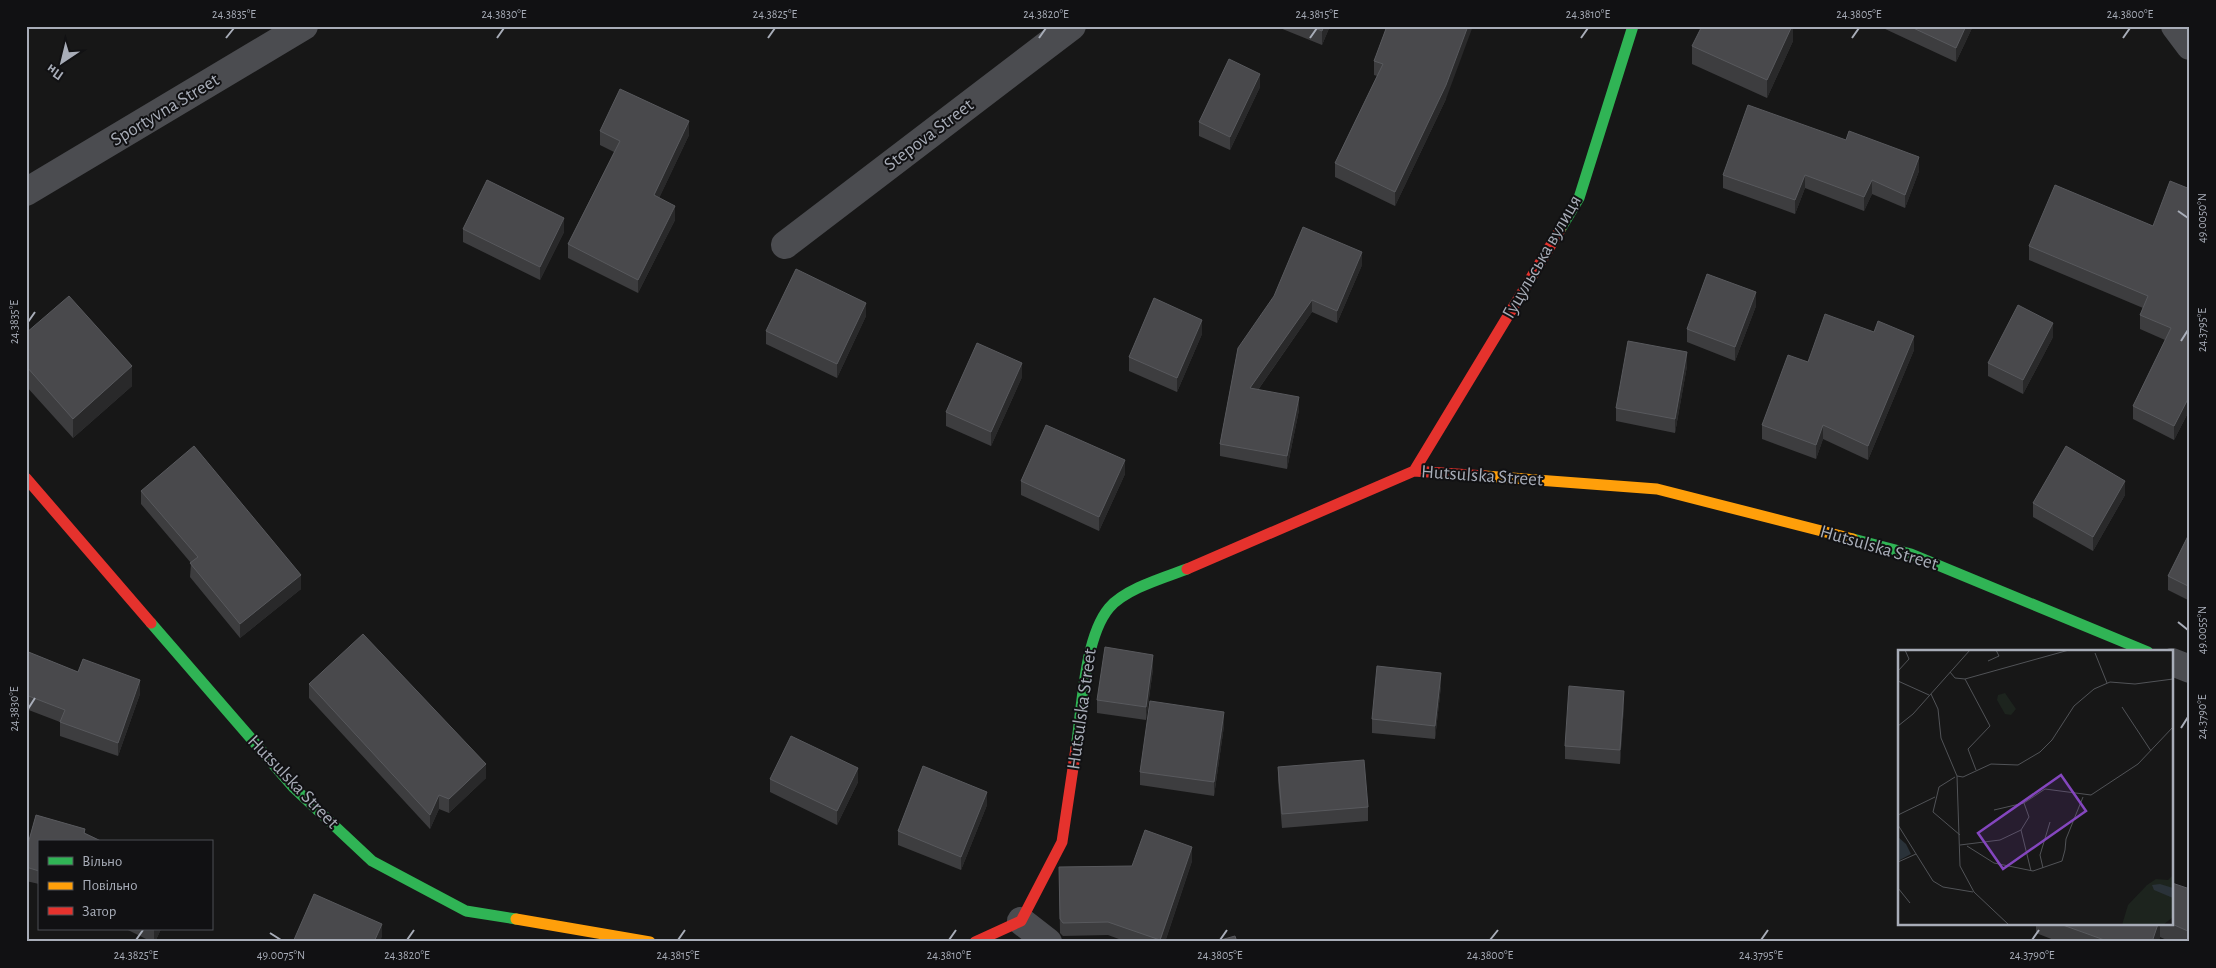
<svg xmlns="http://www.w3.org/2000/svg" width="2216" height="968" font-family="'Alegreya Sans',sans-serif">
  <rect width="100%" height="100%" fill="#171717"/>
  <g fill="none" stroke-linecap="round" stroke-linejoin="round">
    <path stroke="#4b4c50" stroke-width="28" d="M 2175,26 L 2190,46
      M 26,192 L 304,26
      M 785,245 L 1072,26
      M 2172,662 L 2190,669
      M 1021,921 L 1048,942"/>
    <path stroke="#30b455" stroke-width="11" d="M 1560,230 L 1579,198 L 1633,26
      M 1853,539 L 1911,554 L 2148,652
      M 151,623 L 293,787 L 372,861 L 466,911 L 516,919
      M 1076,748 C 1082,710 1084,638 1109,608 C 1125,589 1163,578 1187,569"/>
    <path stroke="#ff9f0a" stroke-width="11" d="M 1485,476 L 1657,489 L 1853,539
      M 516,919 L 650,942"/>
    <path stroke="#e5322d" stroke-width="11" d="M 1414,471 L 1560,230
      M 26,478 L 151,623
      M 1187,569 L 1414,471 L 1485,476
      M 975,942 L 1021,921 L 1062,842 L 1076,748"/>
  </g>
  <path fill="#3d3d3f" d="M 1280,26 L 1330,26 L 1322,45 L 1280,28 Z
    M 1387,26 L 1446,99 L 1395,206 L 1335,177 L 1335,163 L 1377,76 L 1374,75 L 1374,61 Z
    M 1793,26 L 1793,41 L 1767,98 L 1692,64 L 1692,46 Z
    M 1883,26 L 1973,26 L 1956,62 L 1883,28 Z
    M 1260,87 L 1230,150 L 1199,136 L 1199,122 Z
    M 600,131 L 689,135 L 659,198 L 675,220 L 638,293 L 568,258 L 568,244 L 614,152 L 600,145 Z
    M 1919,171 L 1905,208 L 1872,194 L 1864,211 L 1805,188 L 1795,214 L 1723,188 L 1723,175 Z
    M 2190,189 L 2190,409 L 2174,440 L 2133,419 L 2133,406 L 2165,340 L 2140,329 L 2140,315 L 2143,308 L 2029,260 L 2029,246 L 2153,226 Z
    M 463,229 L 564,232 L 540,280 L 463,242 Z
    M 1362,265 L 1337,323 L 1312,312 L 1258,390 L 1299,410 L 1287,469 L 1220,456 L 1220,444 L 1238,348 Z
    M 1756,306 L 1735,361 L 1687,342 L 1687,329 Z
    M 866,316 L 837,378 L 766,344 L 766,331 Z
    M 26,333 L 132,386 L 73,438 L 26,386 Z
    M 1202,334 L 1177,392 L 1129,371 L 1129,357 Z
    M 2053,337 L 2023,394 L 1988,376 L 1988,363 Z
    M 1914,350 L 1868,460 L 1823,439 L 1816,459 L 1762,439 L 1762,425 L 1808,362 Z
    M 1687,366 L 1675,433 L 1616,421 L 1616,408 Z
    M 1022,377 L 991,446 L 946,426 L 946,412 Z
    M 1125,474 L 1099,531 L 1021,495 L 1021,481 Z
    M 141,491 L 301,589 L 240,638 L 190,577 L 191,563 L 141,504 Z
    M 2125,495 L 2093,551 L 2033,517 L 2033,503 Z
    M 2190,532 L 2190,601 L 2168,590 L 2168,576 Z
    M 26,651 L 78,672 L 140,694 L 118,756 L 60,736 L 60,722 L 26,709 Z
    M 1153,669 L 1146,720 L 1097,713 L 1097,700 Z
    M 309,684 L 486,778 L 449,813 L 439,809 L 430,829 L 309,698 Z
    M 1441,686 L 1435,739 L 1372,733 L 1372,719 Z
    M 1624,705 L 1620,764 L 1565,759 L 1565,746 Z
    M 1224,726 L 1214,796 L 1140,785 L 1140,772 Z
    M 1278,767 L 1368,807 L 1368,821 L 1282,828 L 1278,781 Z
    M 770,779 L 858,782 L 837,825 L 770,792 Z
    M 987,805 L 961,870 L 898,845 L 898,831 Z
    M 36,815 L 85,829 L 85,833 L 103,842 L 39,842 L 39,884 L 26,881 L 26,851 Z
    M 1192,861 L 1165,942 L 1127,942 L 1108,935 L 1063,936 L 1060,933 L 1059,867 L 1132,866 Z
    M 2190,889 L 2190,942 L 2171,942 L 2160,937 L 2158,942 L 2059,942 L 2036,933 L 2036,924 L 2172,924 Z
    M 126,929 L 161,929 L 155,942 L 152,942 Z"/>
  <path fill="#29292a" d="M 1324,26 L 1330,26 L 1322,45 L 1322,31 Z
    M 1468,26 L 1473,26 L 1446,99 L 1395,206 L 1395,192 Z
    M 1792,26 L 1793,26 L 1793,41 L 1767,98 L 1767,80 Z
    M 1966,26 L 1973,26 L 1956,62 L 1956,48 Z
    M 1260,74 L 1260,87 L 1230,150 L 1230,137 Z
    M 689,121 L 689,135 L 654,209 L 654,195 Z
    M 1919,157 L 1919,171 L 1905,208 L 1905,195 Z
    M 1805,175 L 1805,188 L 1795,214 L 1795,200 Z
    M 1872,180 L 1872,194 L 1864,211 L 1864,197 Z
    M 675,206 L 675,220 L 638,293 L 638,280 Z
    M 564,218 L 564,232 L 540,280 L 540,267 Z
    M 1362,252 L 1362,265 L 1337,323 L 1337,311 Z
    M 1756,292 L 1756,306 L 1735,361 L 1735,347 Z
    M 1312,300 L 1312,312 L 1250,401 L 1250,388 Z
    M 866,303 L 866,316 L 837,378 L 837,364 Z
    M 1202,320 L 1202,334 L 1177,392 L 1177,378 Z
    M 2053,323 L 2053,337 L 2023,394 L 2023,380 Z
    M 1914,336 L 1914,350 L 1868,460 L 1868,446 Z
    M 1687,352 L 1687,366 L 1675,433 L 1675,419 Z
    M 1022,363 L 1022,377 L 991,446 L 991,432 Z
    M 132,366 L 132,386 L 73,438 L 73,419 Z
    M 2190,395 L 2190,409 L 2174,440 L 2174,426 Z
    M 1299,397 L 1299,410 L 1287,469 L 1287,456 Z
    M 1823,425 L 1823,439 L 1816,459 L 1816,445 Z
    M 1125,460 L 1125,474 L 1099,531 L 1099,517 Z
    M 2125,481 L 2125,495 L 2093,551 L 2093,537 Z
    M 301,575 L 301,589 L 240,638 L 240,624 Z
    M 1153,655 L 1153,669 L 1146,720 L 1146,707 Z
    M 1441,673 L 1441,686 L 1435,739 L 1435,726 Z
    M 140,680 L 140,694 L 118,756 L 118,743 Z
    M 1624,691 L 1624,705 L 1620,764 L 1620,750 Z
    M 1224,712 L 1224,726 L 1214,796 L 1214,782 Z
    M 486,764 L 486,778 L 449,813 L 449,799 Z
    M 858,768 L 858,782 L 837,825 L 837,811 Z
    M 987,792 L 987,805 L 961,870 L 961,857 Z
    M 439,795 L 439,809 L 430,829 L 430,815 Z
    M 1192,847 L 1192,861 L 1165,942 L 1160,942 Z
    M 382,924 L 382,937 L 380,942 L 374,942 Z
    M 2158,924 L 2160,924 L 2160,937 L 2158,942 L 2152,942 Z
    M 154,929 L 161,929 L 155,942 L 154,942 Z"/>
  <path fill="#49494c" stroke="#58595d" d="M 1310,26 L 1324,26 L 1322,31 Z
    M 1387,26 L 1468,26 L 1446,85 L 1395,192 L 1335,163 L 1383,64 L 1374,61 Z
    M 1702,26 L 1792,26 L 1767,80 L 1692,46 Z
    M 1909,26 L 1966,26 L 1956,48 Z
    M 1229,59 L 1260,74 L 1230,137 L 1199,122 Z
    M 620,89 L 689,121 L 654,195 L 675,206 L 638,280 L 568,244 L 620,141 L 600,131 Z
    M 1748,105 L 1846,140 L 1849,131 L 1919,157 L 1905,195 L 1872,180 L 1864,197 L 1805,175 L 1795,200 L 1723,175 Z
    M 487,180 L 564,218 L 540,267 L 463,229 Z
    M 2170,181 L 2190,189 L 2190,395 L 2174,426 L 2133,406 L 2171,328 L 2140,315 L 2148,296 L 2029,246 L 2055,185 L 2153,226 Z
    M 1303,227 L 1362,252 L 1337,311 L 1312,300 L 1250,388 L 1299,397 L 1287,456 L 1220,444 L 1238,348 L 1274,296 Z
    M 796,269 L 866,303 L 837,364 L 766,331 Z
    M 1707,274 L 1756,292 L 1735,347 L 1687,329 Z
    M 69,296 L 132,366 L 73,419 L 26,366 L 26,333 Z
    M 1154,298 L 1202,320 L 1177,378 L 1129,357 Z
    M 2018,305 L 2053,323 L 2023,380 L 1988,363 Z
    M 1825,314 L 1874,332 L 1878,321 L 1914,336 L 1868,446 L 1823,425 L 1816,445 L 1762,425 L 1788,355 L 1808,362 Z
    M 1628,341 L 1687,352 L 1675,419 L 1616,408 Z
    M 977,343 L 1022,363 L 991,432 L 946,412 Z
    M 1046,425 L 1125,460 L 1099,517 L 1021,481 Z
    M 194,446 L 301,575 L 240,624 L 190,563 L 198,557 L 141,491 Z
    M 2066,446 L 2125,481 L 2093,537 L 2033,503 Z
    M 2190,532 L 2190,587 L 2168,576 Z
    M 363,634 L 486,764 L 449,799 L 439,795 L 430,815 L 309,684 Z
    M 1105,647 L 1153,655 L 1146,707 L 1097,700 Z
    M 26,651 L 78,672 L 83,659 L 140,680 L 118,743 L 60,722 L 65,710 L 26,695 Z
    M 1377,666 L 1441,673 L 1435,726 L 1372,719 Z
    M 1569,686 L 1624,691 L 1620,750 L 1565,746 Z
    M 1150,701 L 1224,712 L 1214,782 L 1140,772 Z
    M 791,736 L 858,768 L 837,811 L 770,779 Z
    M 1364,760 L 1368,807 L 1282,814 L 1278,767 Z
    M 923,766 L 987,792 L 961,857 L 898,831 Z
    M 36,815 L 85,829 L 84,833 L 103,842 L 39,842 L 39,871 L 26,867 L 26,851 Z
    M 1145,830 L 1192,847 L 1160,940 L 1108,922 L 1063,923 L 1060,919 L 1059,867 L 1132,866 Z
    M 2172,883 L 2190,889 L 2190,932 L 2172,924 Z
    M 314,894 L 382,924 L 374,942 L 293,942 Z
    M 2060,924 L 2158,924 L 2152,942 L 2110,942 Z
    M 1235,936 L 1237,942 L 1213,942 Z"/>
  <path fill="none" stroke="#a8adb8" stroke-width="2" d="M 226,38 L 234,28M 497,38 L 504,28M 768,38 L 775,28M 1039,38 L 1046,28M 1310,38 L 1317,28M 1581,38 L 1588,28M 1852,38 L 1859,28M 2123,38 L 2130,28M 2178,211 L 2188,218M 28,322 L 35,312M 2181,341 L 2188,330M 2178,622 L 2188,630M 28,709 L 35,698M 2181,728 L 2188,717M 270,933 L 281,940M 136,940 L 143,930M 407,940 L 414,930M 678,940 L 685,930M 949,940 L 956,930M 1220,940 L 1227,930M 1490,940 L 1498,930M 1761,940 L 1768,930M 2032,940 L 2039,930"/>
  <g text-anchor="middle" dominant-baseline="central" stroke-width="4" stroke-linejoin="round" paint-order="stroke">
    <g font-size="19" fill="#a8adb8" stroke="#111113">
      <text transform="translate(165 110) rotate(-31)">Sportyvna Street</text>
      <text transform="translate(929 135) rotate(-37)">Stepova Street</text>
      <text transform="translate(1542 257) rotate(-60)">Гуцульська вулиця</text>
      <text transform="translate(1482 476) rotate(4)">Hutsulska Street</text>
      <text transform="translate(1879 548) rotate(16)">Hutsulska Street</text>
      <text transform="translate(1082 709) rotate(-82)">Hutsulska Street</text>
      <text transform="translate(293 782) rotate(46)">Hutsulska Street</text>
    </g>
  </g>
  <g transform="translate(1898 650)">
    <rect width="275" height="275" fill="#171717"/>
    <path d="M 107,43 L 118,59 L 113,65 L 107,64 L 99,50 L 100,45 ZM 275,225 L 275,267 L 265,275 L 224,275 L 230,255 L 249,235 L 258,229 L 270,230 Z" fill="#1d241e"/>
    <path d="M 0,187 L 8,194 L 13,204 L 0,211 ZM 262,234 L 275,238 L 275,248 L 256,240 L 254,235 Z" fill="#2a3239"/>
    <path fill="none" stroke="#515357" stroke-width="1" d="M 197,3 L 209,33M 90,11 L 101,6 L 98,0M 0,21 L 11,9 L 7,0M 52,22 L 57,28 L 67,29 L 171,0M 67,29 L 92,76 L 70,99 L 78,120M 0,31 L 31,45M 33,44 L 40,59 L 43,88 L 59,126 L 62,216 L 76,242 L 111,275M 224,57 L 253,101M 0,76 L 15,64 L 72,0M 59,126 L 65,127 L 93,114 L 120,115 L 142,102 L 154,90 L 176,56 L 196,39 L 212,32 L 237,34 L 275,29M 57,127 L 41,137 L 35,162 L 62,185M 96,160 L 126,153M 0,165 L 37,147M 0,175 L 35,231 L 45,237 L 75,242M 123,180 L 133,221M 62,195 L 102,190 L 123,180 L 131,167 L 126,153 L 147,139 L 193,145 L 240,114 L 275,77M 69,196 L 96,213 L 135,221 L 164,211 L 167,200M 167,200 L 168,189 L 185,147M 0,212 L 18,204M 145,218 L 142,205 L 152,172M 0,238 L 12,253"/>
    <path fill="#8446be" fill-opacity="0.15" stroke="#8446be" stroke-width="2.5" d="M 163,125 L 188,161 L 105,219 L 80,183 Z"/>
    <rect width="275" height="275" fill="none" stroke="#a8adb8" stroke-width="2.5"/>
  </g>
  <rect width="2216" height="968" fill="none" stroke="#111113" stroke-width="55"/>
  <rect x="38" y="840" width="175" height="90" fill="#111113" stroke="#4d4f55"/>
  <rect x="48" y="857" width="25" height="8" fill="#30b455" stroke="#4d4f55"/>
  <text x="82" y="866" font-size="15" fill="#a8adb8">Вільно</text>
  <rect x="48" y="882" width="25" height="8" fill="#ff9f0a" stroke="#4d4f55"/>
  <text x="82" y="890" font-size="15" fill="#a8adb8">Повільно</text>
  <rect x="48" y="907" width="25" height="8" fill="#e5322d" stroke="#4d4f55"/>
  <text x="82" y="916" font-size="15" fill="#a8adb8">Затор</text>
  <g transform="translate(62 62) rotate(215)" stroke="#111113" stroke-width="4" paint-order="stroke">
  <path d="M0-4L9 19L0 12L-9 19Z" fill="#a8adb8"/>
  <text y="-8" font-size="14" font-weight="bold" text-anchor="middle" fill="#a8adb8">Пн</text>
  </g>
  <rect x="28" y="28" width="2160" height="912" fill="none" stroke="#a8adb8" stroke-width="2"/>
  <g font-size="12" text-anchor="middle" fill="#a8adb8">
    <text x="234" y="18">24.3835°E</text>
    <text x="504" y="18">24.3830°E</text>
    <text x="775" y="18">24.3825°E</text>
    <text x="1046" y="18">24.3820°E</text>
    <text x="1317" y="18">24.3815°E</text>
    <text x="1588" y="18">24.3810°E</text>
    <text x="1859" y="18">24.3805°E</text>
    <text x="2130" y="18">24.3800°E</text>
    <text transform="translate(2202 218) rotate(-90)" y="4">49.0050°N</text>
    <text transform="translate(14 322) rotate(-90)" y="4">24.3835°E</text>
    <text transform="translate(2202 330) rotate(-90)" y="4">24.3795°E</text>
    <text transform="translate(2202 630) rotate(-90)" y="4">49.0055°N</text>
    <text transform="translate(14 709) rotate(-90)" y="4">24.3830°E</text>
    <text transform="translate(2202 717) rotate(-90)" y="4">24.3790°E</text>
    <text x="136" y="959">24.3825°E</text>
    <text x="281" y="959">49.0075°N</text>
    <text x="407" y="959">24.3820°E</text>
    <text x="678" y="959">24.3815°E</text>
    <text x="949" y="959">24.3810°E</text>
    <text x="1220" y="959">24.3805°E</text>
    <text x="1490" y="959">24.3800°E</text>
    <text x="1761" y="959">24.3795°E</text>
    <text x="2032" y="959">24.3790°E</text>
  </g>
</svg>
